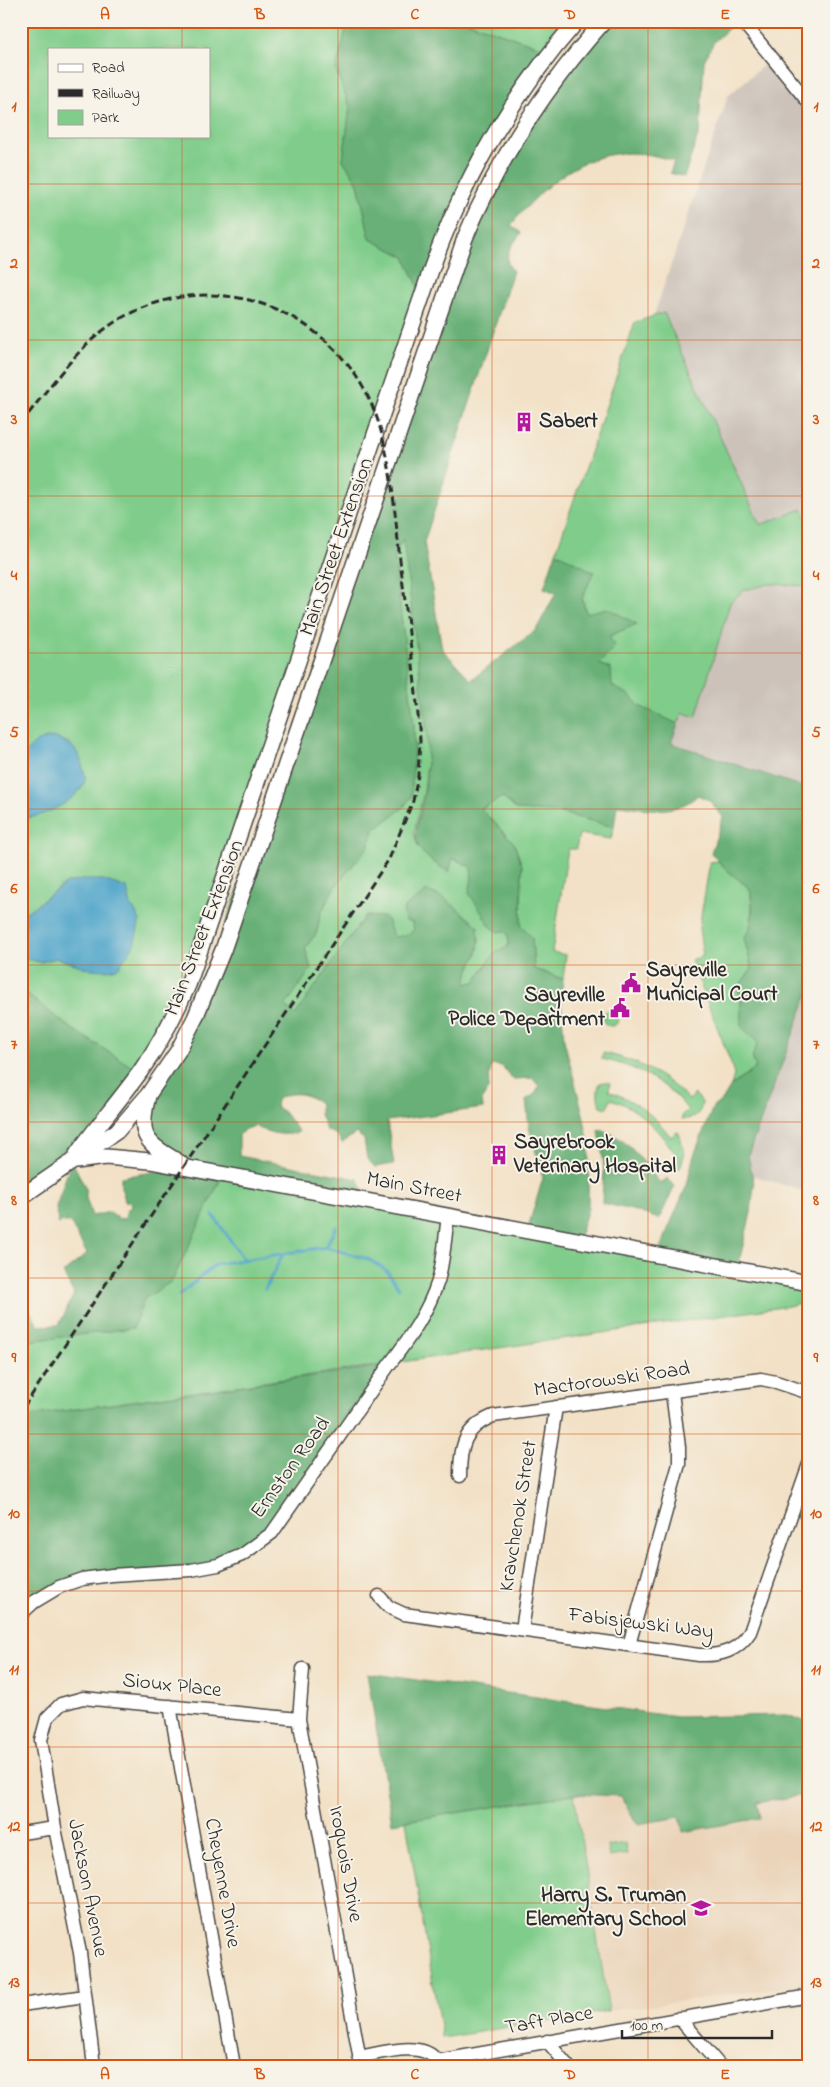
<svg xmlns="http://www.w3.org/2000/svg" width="830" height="2087" font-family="'Indie Flower',sans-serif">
  <rect width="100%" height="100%" fill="#f7f3e8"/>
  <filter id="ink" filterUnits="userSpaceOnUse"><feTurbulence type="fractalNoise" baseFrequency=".02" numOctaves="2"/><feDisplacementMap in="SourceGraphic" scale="10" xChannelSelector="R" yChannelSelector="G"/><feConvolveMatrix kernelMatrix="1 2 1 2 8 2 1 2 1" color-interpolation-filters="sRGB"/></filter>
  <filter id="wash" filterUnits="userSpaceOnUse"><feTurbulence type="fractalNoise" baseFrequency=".0096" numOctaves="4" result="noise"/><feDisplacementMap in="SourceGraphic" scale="20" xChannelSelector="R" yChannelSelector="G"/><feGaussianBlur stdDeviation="1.12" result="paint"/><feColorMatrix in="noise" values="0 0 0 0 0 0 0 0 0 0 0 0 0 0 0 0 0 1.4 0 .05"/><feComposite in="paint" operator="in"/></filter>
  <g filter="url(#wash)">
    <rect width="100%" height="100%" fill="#f2e1c6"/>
    <path fill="#ead3b8" d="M 574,1794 L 621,1796 L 631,1815 L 681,1817 L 683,1831 L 760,1818 L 757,1803 L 809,1794 L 809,1984 L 609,2011 Z"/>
    <path fill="#ccc2b9" d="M 773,57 L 809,103 L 809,790 L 671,743 L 683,713 L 653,318 L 728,96 Z
      M 809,967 L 809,1193 L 739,1171 Z"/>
    <path fill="#80cd8b" stroke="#567c5b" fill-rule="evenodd" d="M 21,21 L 373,21 L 346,30 L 336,70 L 350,107 L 343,160 L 358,183 L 370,239 L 405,257 L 422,295 L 207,932 L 140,1072 L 69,1027 L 21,990 L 21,957 L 40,962 L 57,958 L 71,963 L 140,920 L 130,903 L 129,895 L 103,880 L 66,883 L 21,916 L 21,818 L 25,818 L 73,795 L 81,789 L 70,743 C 44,733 40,738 21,757 L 21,614 L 30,609 L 21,613 ZM 49,49 L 209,49 L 209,136 L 49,136 Z
      M 465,21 L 577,21 L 552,51 Z
      M 664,313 L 760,525 L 802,509 L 809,524 L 809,586 L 770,584 L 744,590 L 730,603 L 696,717 L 683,713 L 678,724 L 639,706 L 629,695 L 612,686 L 599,664 L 609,636 L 636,624 L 586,613 L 582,598 L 593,572 L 556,552 L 635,322 Z
      M 403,538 L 426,724 L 428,751 L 424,791 L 414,833 L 418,847 L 449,872 L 452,858 L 472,867 L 472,879 L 469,893 L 508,935 L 509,944 L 487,963 L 475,982 L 465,984 L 469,969 L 477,954 L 479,942 L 478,926 C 459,912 451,899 427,891 L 403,909 L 412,922 L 414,929 L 409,935 L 394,937 L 389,928 L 388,921 L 365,916 L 295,1016 L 285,1006 L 311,969 L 305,948 L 316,934 L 321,913 L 334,888 L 368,847 L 374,829 L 403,808 L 411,797 L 414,749 L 414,725 L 394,554 Z
      M 502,797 L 517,810 L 558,812 L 614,827 L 611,839 L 579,834 L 576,849 L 568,849 L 552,952 L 566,955 L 563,979 L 534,969 L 532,938 L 521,925 L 522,866 L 514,843 L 481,809 Z
      M 718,861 L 750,889 L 752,905 L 751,928 L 744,938 L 752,969 L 738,987 L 741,1001 L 741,1026 L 758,1043 L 752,1057 L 756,1067 L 731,1086 L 734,1075 L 731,1063 L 691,960 L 703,956 L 699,928 L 710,862 Z
      M603 1018a8 8 0 1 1 16 0a8 8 0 1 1-16 0Z
      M 603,1053 C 637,1060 665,1075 689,1100 L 695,1094 L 702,1102 C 702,1113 694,1120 682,1119 L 682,1115 L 688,1110 C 666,1081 637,1067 602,1059 Z
      M 605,1082 L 610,1083 L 609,1091 C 636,1101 653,1114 671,1137 L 676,1132 L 679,1133 L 685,1153 L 680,1168 L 677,1169 L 672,1166 L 679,1158 C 660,1133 642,1109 611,1099 L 607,1108 L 601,1106 C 597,1101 597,1089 600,1083 Z
      M 223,1174 L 809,1283 L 809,1300 L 789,1306 L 21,1417 L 21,1342 L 133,1328 L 144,1299 L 172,1281 Z
      M 574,1794 L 609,2011 L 442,2038 L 406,1821 Z
      M 625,1843 L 627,1854 L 609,1857 L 607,1846 Z"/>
    <path fill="#68b077" stroke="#4a6e51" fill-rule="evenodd" d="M 373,21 L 465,21 L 552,51 L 514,102 L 422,295 L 405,257 L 370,239 L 358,183 L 343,160 L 350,107 L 336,70 L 346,30 Z
      M 604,21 L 736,21 L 714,42 L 704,61 L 700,130 L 684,177 L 670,173 L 674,161 C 601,137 556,171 511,225 L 521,233 C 512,246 500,257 513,271 L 424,542 L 442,649 L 471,680 L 536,630 L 556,593 L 544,588 L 556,552 L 594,572 L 582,598 L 586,613 L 607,608 L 637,624 L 609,636 L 615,647 L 599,664 L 611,669 L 612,686 L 629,695 L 639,706 L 678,724 L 671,743 L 809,789 L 809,991 L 748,1155 L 754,1184 L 751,1213 L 737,1270 L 657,1255 L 687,1185 L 693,1158 L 713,1107 L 722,1101 L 731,1086 L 756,1068 L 752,1057 L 758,1043 L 741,1026 L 741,1001 L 738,987 L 752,969 L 744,938 C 755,922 753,907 750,889 L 728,871 L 711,853 L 723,817 L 709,800 L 698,795 C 674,817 647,808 617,805 L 614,827 L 558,812 L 517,810 L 502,797 L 481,809 L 514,843 L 522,866 L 521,925 L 532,938 L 534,969 L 563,979 L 561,1001 L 564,1040 L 584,1118 L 589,1146 L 588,1208 L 578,1240 L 527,1231 L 543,1178 L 529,1127 L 526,1100 L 535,1094 L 539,1086 L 532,1078 L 513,1079 L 502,1066 L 491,1065 L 488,1088 L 482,1100 L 483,1108 L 387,1121 L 394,1164 L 375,1167 L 367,1159 L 364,1139 L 356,1133 L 342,1143 L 337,1135 L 326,1130 L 320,1114 L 320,1104 C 308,1093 292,1090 277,1099 L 276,1107 L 284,1112 L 299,1132 C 284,1137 268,1133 255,1126 L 245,1129 L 239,1135 L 239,1156 L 358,1179 L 369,1201 L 223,1174 L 172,1281 L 144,1299 L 133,1328 L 21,1342 L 21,1314 L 31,1312 L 38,1326 L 59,1325 L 74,1294 L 63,1273 L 87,1254 L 70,1222 L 58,1223 L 56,1207 L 71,1162 L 21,1197 L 21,990 L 69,1027 L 140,1072 L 72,1161 L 86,1189 L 86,1198 L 92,1216 L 110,1212 L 120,1219 L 125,1218 L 127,1209 L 131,1208 L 132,1203 L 130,1201 L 126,1203 L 121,1187 L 121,1177 L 187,1167 L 160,1151 L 143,1116 L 186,1035 L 488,187 ZM 403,539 L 426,724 C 428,746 427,767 425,789 C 419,833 399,844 449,872 L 453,858 L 471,867 L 472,879 L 469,893 L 490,926 L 497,932 L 504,931 L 508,935 L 509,944 L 506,949 L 496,951 L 475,982 L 466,984 L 469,969 L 477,954 L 479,942 L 478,926 C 459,912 451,899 427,891 L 403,909 L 405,921 L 412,922 L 414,929 L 409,935 L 394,937 C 390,930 389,922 385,917 L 365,916 L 295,1015 L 285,1006 L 311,969 L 305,948 L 316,934 L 321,913 L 334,888 L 368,847 L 374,829 L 403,808 L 411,797 L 414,749 L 414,726 L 394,555 Z
      M 599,1130 C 627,1135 644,1164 661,1184 L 667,1178 L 675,1186 L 659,1219 L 632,1210 L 602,1203 L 604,1166 Z
      M 389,1365 L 272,1533 L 218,1565 L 82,1579 L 21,1614 L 21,1417 Z
      M 367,1673 L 677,1717 L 787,1715 L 809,1723 L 809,1794 L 757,1803 L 760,1818 L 683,1832 L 680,1817 L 638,1824 L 631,1815 L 621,1796 L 574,1794 L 392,1823 Z"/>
    <path fill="#4ea4ca" stroke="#3c687a" d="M 53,737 C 72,744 78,748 83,768 C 84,772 86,776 85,780 C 81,799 40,820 21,818 L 21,757 L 37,741 Z
      M 81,880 L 103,880 L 127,888 L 130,903 L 140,920 L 134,945 L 118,968 L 106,970 L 90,969 L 57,958 L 40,962 L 21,957 L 21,916 L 66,883 Z"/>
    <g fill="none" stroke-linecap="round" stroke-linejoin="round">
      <path stroke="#4ea4ca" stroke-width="3" d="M 213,1215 L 244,1260
        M 326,1247 L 368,1259 L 386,1270 L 399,1288
        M 265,1289 L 283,1254
        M 179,1295 L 216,1264 L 326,1247 L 336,1227"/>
    </g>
  </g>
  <g filter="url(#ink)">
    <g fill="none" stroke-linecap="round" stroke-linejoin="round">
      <defs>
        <path id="minor" d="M 742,21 L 809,103
          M 460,1476 C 460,1446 464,1428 493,1416 L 761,1379 L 776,1382 L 809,1393
          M 379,1596 L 389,1607 L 404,1614 L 699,1655 C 721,1656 738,1651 750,1632 L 809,1464
          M 21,1614 L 34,1602 L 59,1587 L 82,1579 L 112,1575 L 191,1570 L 218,1565 L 242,1555 L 272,1533 L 389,1365 C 409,1339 428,1312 438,1281 C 444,1260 445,1237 448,1216
          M 522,1630 L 556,1407
          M 629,1645 L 679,1464 L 679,1447 L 672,1392
          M 303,1669 L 299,1719 L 361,2066
          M 170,1706 L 234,2066
          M 21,1833 L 55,1828
          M 21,2005 L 85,1996
          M 679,2018 L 720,2066
          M 547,2041 L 568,2066
          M 359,2057 C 381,2053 423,2040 437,2061 L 809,1996
          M 94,2066 L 80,1953 L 55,1828 L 41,1740 L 47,1718 L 61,1704 L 83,1698 L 299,1719"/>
        <path id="major" d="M 148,1096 C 137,1137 146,1143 180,1163
          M 77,1154 C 97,1126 120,1100 140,1072 C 159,1045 175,1015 188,985 L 432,267 C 465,176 513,94 577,21
          M 76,1161 L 106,1157 L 150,1161 L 809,1283
          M 21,1197 L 117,1131 L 148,1095 L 178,1051 L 195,1018 L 223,950 L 465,238 C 499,158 546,86 604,21"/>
      </defs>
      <use href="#minor" stroke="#494642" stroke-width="15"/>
      <use href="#major" stroke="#494642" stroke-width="18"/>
      <use href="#minor" stroke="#fff" stroke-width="12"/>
      <use href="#major" stroke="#fff" stroke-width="15"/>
      <path stroke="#2b2b2b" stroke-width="3" stroke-dasharray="8 4" stroke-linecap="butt" d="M 21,423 C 52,385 81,340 125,316 C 226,262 345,317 379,424 C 392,467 395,515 400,560 C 407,620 416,680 420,741 L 418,775 L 413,801 L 389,859 L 21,1411"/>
    </g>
  </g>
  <path fill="none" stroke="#d5540f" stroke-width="1" stroke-opacity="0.55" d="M 182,21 L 182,49M 338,21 L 338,2066M 492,21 L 492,2066M 648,21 L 648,2066M 182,136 L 182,2066M 21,184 L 809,184M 21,340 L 809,340M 21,496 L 809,496M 21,653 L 809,653M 21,809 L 809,809M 21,965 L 809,965M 21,1122 L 809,1122M 21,1278 L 809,1278M 21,1434 L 809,1434M 21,1591 L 809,1591M 21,1747 L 809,1747M 21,1903 L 809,1903"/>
  <defs>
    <symbol id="building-bare" viewBox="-9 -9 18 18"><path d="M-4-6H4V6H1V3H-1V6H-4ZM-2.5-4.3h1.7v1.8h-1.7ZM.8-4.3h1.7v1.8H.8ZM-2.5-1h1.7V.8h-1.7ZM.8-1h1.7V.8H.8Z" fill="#b5179e" stroke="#f7f3e8" stroke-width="2.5" paint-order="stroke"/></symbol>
    <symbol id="civic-bare" viewBox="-9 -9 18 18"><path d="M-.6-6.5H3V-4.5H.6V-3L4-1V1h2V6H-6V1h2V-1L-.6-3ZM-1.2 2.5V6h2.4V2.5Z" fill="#b5179e" stroke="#f7f3e8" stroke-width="2.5" paint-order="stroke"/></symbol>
    <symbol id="school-bare" viewBox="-9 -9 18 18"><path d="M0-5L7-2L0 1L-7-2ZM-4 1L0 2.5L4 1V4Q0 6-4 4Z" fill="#b5179e" stroke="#f7f3e8" stroke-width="2.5" paint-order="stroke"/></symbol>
  </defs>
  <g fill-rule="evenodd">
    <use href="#building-bare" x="510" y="408" width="28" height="28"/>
    <use href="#civic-bare" x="617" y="969" width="28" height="28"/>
    <use href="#civic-bare" x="606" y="994" width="28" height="28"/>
    <use href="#building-bare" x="485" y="1141" width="28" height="28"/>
    <use href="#school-bare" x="687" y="1894" width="28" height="28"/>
  </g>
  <g text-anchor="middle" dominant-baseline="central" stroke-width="4" stroke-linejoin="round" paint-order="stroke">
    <g font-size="21" font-weight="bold" fill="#2b2b2b" stroke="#f7f3e8" text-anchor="start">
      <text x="539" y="422">Sabert</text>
      <text x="646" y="971">Sayreville<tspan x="646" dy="24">Municipal Court</tspan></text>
      <text x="605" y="996" text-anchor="end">Sayreville<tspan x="605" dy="24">Police Department</tspan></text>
      <text x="514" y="1143">Sayrebrook<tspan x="514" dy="24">Veterinary Hospital</tspan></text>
      <text x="686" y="1896" text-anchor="end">Harry S. Truman<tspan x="686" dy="24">Elementary School</tspan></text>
    </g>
    <g font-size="21" fill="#2b2b2b" stroke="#f7f3e8">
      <text transform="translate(337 547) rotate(-71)">Main Street Extension</text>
      <text transform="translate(205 928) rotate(-69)">Main Street Extension</text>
      <text transform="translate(414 1188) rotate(11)">Main Street</text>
      <text transform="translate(612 1380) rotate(-8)">Mactorowski Road</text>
      <text transform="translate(291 1468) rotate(-54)">Ernston Road</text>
      <text transform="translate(519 1516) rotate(-81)">Kravchenok Street</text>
      <text transform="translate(641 1624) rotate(7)">Fabisjewski Way</text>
      <text transform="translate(172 1686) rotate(6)">Sioux Place</text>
      <text transform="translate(345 1864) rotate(80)">Iroquois Drive</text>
      <text transform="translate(222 1883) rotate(80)">Cheyenne Drive</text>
      <text transform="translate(87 1888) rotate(79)">Jackson Avenue</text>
      <text transform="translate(549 2021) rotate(-10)">Taft Place</text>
    </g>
  </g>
  <rect width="830" height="2087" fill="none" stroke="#f7f3e8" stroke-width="55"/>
  <rect x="48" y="48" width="162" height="90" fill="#f7f3e8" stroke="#a5a39c"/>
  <rect x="58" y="64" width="25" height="8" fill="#ffffff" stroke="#a5a39c"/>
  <text x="92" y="72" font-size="15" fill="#2b2b2b">Road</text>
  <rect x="58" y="89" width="25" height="8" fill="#2b2b2b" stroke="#a5a39c"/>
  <text x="92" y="98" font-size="15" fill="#2b2b2b">Railway</text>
  <rect x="58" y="110" width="25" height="15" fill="#80cd8b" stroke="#a5a39c"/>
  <text x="92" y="122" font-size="15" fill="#2b2b2b">Park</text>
  <path d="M622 2030v8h150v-8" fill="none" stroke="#2b2b2b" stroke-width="2.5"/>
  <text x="630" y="2030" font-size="15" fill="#2b2b2b" stroke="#f7f3e8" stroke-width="4" paint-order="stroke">100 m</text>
  <rect x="28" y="28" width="774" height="2032" fill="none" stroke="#d5540f" stroke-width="2"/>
  <g font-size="16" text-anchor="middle" font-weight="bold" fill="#d5540f">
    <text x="105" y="19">A</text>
    <text x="260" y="19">B</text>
    <text x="415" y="19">C</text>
    <text x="570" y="19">D</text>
    <text x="725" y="19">E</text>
    <text x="14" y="111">1</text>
    <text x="816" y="111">1</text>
    <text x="14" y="268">2</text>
    <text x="816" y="268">2</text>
    <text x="14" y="424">3</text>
    <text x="816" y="424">3</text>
    <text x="14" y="580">4</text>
    <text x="816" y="580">4</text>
    <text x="14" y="737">5</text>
    <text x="816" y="737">5</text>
    <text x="14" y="893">6</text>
    <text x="816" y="893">6</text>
    <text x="14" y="1049">7</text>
    <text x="816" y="1049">7</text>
    <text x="14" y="1205">8</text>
    <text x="816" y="1205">8</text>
    <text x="14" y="1362">9</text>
    <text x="816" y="1362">9</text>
    <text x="14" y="1518">10</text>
    <text x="816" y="1518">10</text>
    <text x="14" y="1674">11</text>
    <text x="816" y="1674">11</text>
    <text x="14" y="1831">12</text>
    <text x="816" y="1831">12</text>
    <text x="14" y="1987">13</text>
    <text x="816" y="1987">13</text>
    <text x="105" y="2079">A</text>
    <text x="260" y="2079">B</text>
    <text x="415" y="2079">C</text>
    <text x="570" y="2079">D</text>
    <text x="725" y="2079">E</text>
  </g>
</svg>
